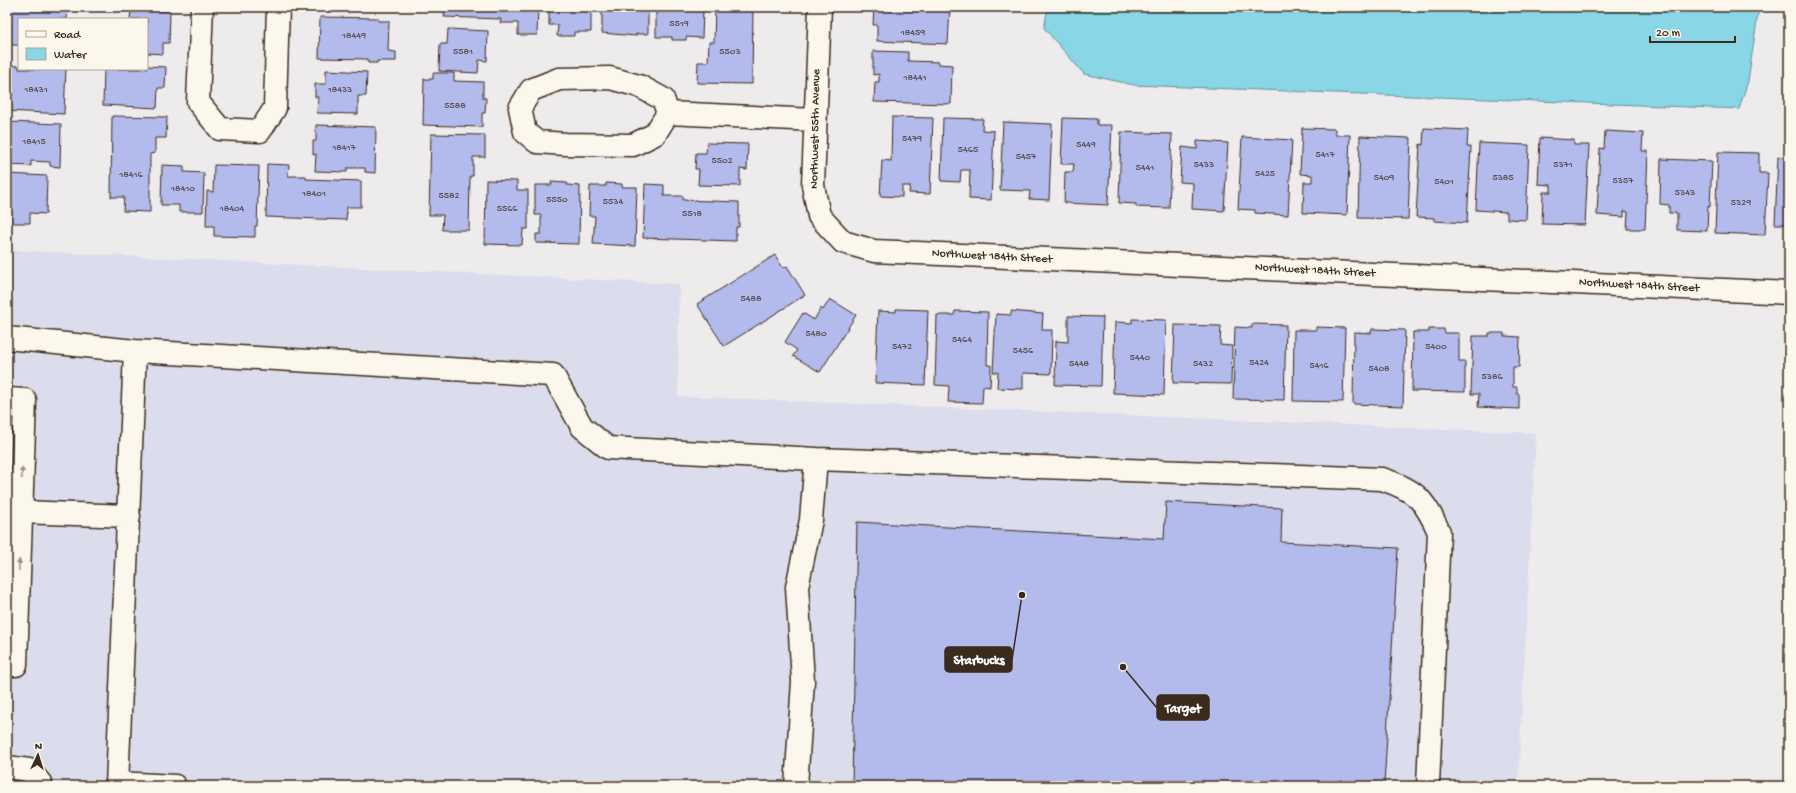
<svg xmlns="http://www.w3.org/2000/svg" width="1796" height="793" font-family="'Gochi Hand',sans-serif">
  <rect width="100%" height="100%" fill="#edebec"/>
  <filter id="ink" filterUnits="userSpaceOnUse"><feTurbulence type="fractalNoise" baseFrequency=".025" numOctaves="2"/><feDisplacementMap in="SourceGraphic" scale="8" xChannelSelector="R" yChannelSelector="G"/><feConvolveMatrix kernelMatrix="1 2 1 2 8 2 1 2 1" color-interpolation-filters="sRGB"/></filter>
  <g filter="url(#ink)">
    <path fill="#dcddec" d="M 7,250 L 679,284 L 678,396 L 1536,433 L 1518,786 L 7,786 Z"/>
    <path fill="#88d6e6" stroke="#699196" d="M 1048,7 L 1759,7 L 1748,81 L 1739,109 L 1134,85 L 1084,74 L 1044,28 Z"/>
    <path fill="#b3bbec" stroke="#3b2a1e" d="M 11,7 L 51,7 L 51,10 L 68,10 L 67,19 L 19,19 L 19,45 L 7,45 L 7,23 L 10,23 Z
      M 445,7 L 538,7 L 537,35 L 518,35 L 518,23 L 500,23 L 501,19 L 444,17 Z
      M 549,7 L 591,7 L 591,32 L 574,32 L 574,36 L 557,36 L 558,25 L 549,25 Z
      M 602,7 L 648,7 L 648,34 L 636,34 L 636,36 L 602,33 Z
      M 656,7 L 706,7 L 706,11 L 703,10 L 702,38 L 686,37 L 686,40 L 672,40 L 672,37 L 656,37 Z
      M 715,7 L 753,7 L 752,84 L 697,83 L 698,62 L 708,62 L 709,42 L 714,42 Z
      M 874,7 L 950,7 L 948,44 L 877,41 L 877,25 L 873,25 Z
      M 131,10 L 170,11 L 169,43 L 163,43 L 163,54 L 147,53 L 147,19 L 130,19 Z
      M 320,17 L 378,18 L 378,21 L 389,21 L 388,51 L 396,52 L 396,61 L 377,61 L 377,63 L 368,63 L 368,59 L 319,58 Z
      M 448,29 L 488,31 L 487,61 L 479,60 L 478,73 L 439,71 L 440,44 L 447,44 Z
      M 873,51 L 908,52 L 908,61 L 939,62 L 939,64 L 952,65 L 951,104 L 874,102 L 875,82 L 879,82 L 879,74 L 873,75 Z
      M 7,65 L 19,66 L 19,69 L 66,69 L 64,114 L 7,111 Z
      M 147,66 L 166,67 L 165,88 L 158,88 L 157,108 L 103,105 L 104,69 L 147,69 Z
      M 326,70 L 367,72 L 366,96 L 358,96 L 358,114 L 317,113 L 318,97 L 315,97 L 315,84 L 326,84 Z
      M 433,73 L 454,73 L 454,81 L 483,82 L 483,98 L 486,98 L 485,113 L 482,113 L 482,127 L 423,125 L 424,79 L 433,79 Z
      M 112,116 L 167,117 L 166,138 L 155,138 L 155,153 L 150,154 L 150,212 L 123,211 L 124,197 L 111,197 Z
      M 892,117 L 933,118 L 930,194 L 909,193 L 910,186 L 902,186 L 902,197 L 880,196 L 882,160 L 891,161 Z
      M 943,118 L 983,119 L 982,130 L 994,131 L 991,200 L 969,199 L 970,170 L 961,170 L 960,182 L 941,181 Z
      M 1063,118 L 1097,119 L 1097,125 L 1112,125 L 1108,205 L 1064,203 L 1065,172 L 1073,172 L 1074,164 L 1061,164 Z
      M 7,122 L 61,124 L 60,167 L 50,166 L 50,162 L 31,161 L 31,166 L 7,165 Z
      M 1003,122 L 1052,124 L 1049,200 L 1029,199 L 1030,191 L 1000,190 Z
      M 316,125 L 376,127 L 375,173 L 365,172 L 365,168 L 347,168 L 347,172 L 315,171 L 316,154 L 313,155 L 313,141 L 316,141 Z
      M 1302,128 L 1335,129 L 1335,135 L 1350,135 L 1347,215 L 1303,213 L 1304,182 L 1312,182 L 1312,175 L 1300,174 Z
      M 1424,128 L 1468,130 L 1467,147 L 1471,147 L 1467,223 L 1434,221 L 1434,218 L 1416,217 L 1420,144 L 1423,145 Z
      M 1605,131 L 1643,133 L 1642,151 L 1648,151 L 1645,229 L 1627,229 L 1628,212 L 1624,211 L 1624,217 L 1597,215 L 1600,148 L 1604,149 Z
      M 1121,132 L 1172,134 L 1169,208 L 1136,207 L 1136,204 L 1119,203 Z
      M 431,134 L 485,135 L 485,157 L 473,157 L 473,176 L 470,176 L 469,230 L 442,230 L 443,215 L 429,215 Z
      M 1360,136 L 1411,138 L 1408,219 L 1358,218 Z
      M 1242,137 L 1292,140 L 1288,215 L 1255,213 L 1255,210 L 1238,209 Z
      M 1540,138 L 1574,140 L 1574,145 L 1589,145 L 1585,225 L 1542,224 L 1543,192 L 1551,192 L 1551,185 L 1538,184 Z
      M 1197,141 L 1228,143 L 1224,211 L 1192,209 L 1193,183 L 1180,182 L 1182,147 L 1197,149 Z
      M 707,143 L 748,144 L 747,170 L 740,169 L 740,186 L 698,185 L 699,169 L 695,169 L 696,153 L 706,153 Z
      M 1479,143 L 1529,145 L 1526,220 L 1507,219 L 1507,212 L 1476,210 Z
      M 1718,152 L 1759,153 L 1759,173 L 1768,173 L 1765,235 L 1715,233 Z
      M 1778,157 L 1789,157 L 1789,224 L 1775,224 Z
      M 1661,159 L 1712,161 L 1710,207 L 1708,206 L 1707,231 L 1677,230 L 1677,213 L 1669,213 L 1669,205 L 1660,204 Z
      M 267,164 L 289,165 L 288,176 L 306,176 L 306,179 L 361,181 L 361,207 L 347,207 L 346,220 L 266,217 Z
      M 162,165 L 184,166 L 184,172 L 204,173 L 203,212 L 179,212 L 179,205 L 161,205 Z
      M 214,165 L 259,166 L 257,226 L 255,226 L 255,237 L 214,236 L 214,226 L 206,226 L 207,191 L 213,192 Z
      M 7,174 L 47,176 L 46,214 L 30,213 L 30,223 L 7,223 Z
      M 486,180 L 517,181 L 517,190 L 528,190 L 528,229 L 523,229 L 522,245 L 485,244 Z
      M 551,182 L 567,183 L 567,185 L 580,186 L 579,244 L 536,243 L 536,234 L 541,234 L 541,215 L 535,215 L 535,185 L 552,185 Z
      M 606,183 L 622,184 L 622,187 L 637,187 L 635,246 L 593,244 L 595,216 L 589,216 L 590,186 L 606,186 Z
      M 645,184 L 664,185 L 664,196 L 683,196 L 683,200 L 739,202 L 739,227 L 736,227 L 736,241 L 643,238 Z
      M 775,255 L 783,268 L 787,266 L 805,295 L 724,346 L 697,304 Z
      M 830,299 L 856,315 L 820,372 L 793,356 L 797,350 L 785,342 L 803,313 L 814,320 L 821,308 L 823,310 Z
      M 896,309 L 928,310 L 925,385 L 875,383 L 878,311 L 896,312 Z
      M 955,311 L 988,312 L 987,365 L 991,365 L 990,387 L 983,386 L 982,403 L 948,402 L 949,386 L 935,385 L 937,315 L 954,315 Z
      M 1011,311 L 1043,314 L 1042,330 L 1052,330 L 1051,374 L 1023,373 L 1023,389 L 997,388 L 998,372 L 993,372 L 996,314 L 1011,315 Z
      M 1068,316 L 1103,317 L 1101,386 L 1055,385 L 1056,341 L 1068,342 Z
      M 1132,319 L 1166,320 L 1164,395 L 1113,393 L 1115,322 L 1132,323 Z
      M 1252,324 L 1286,325 L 1284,400 L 1233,399 L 1235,327 L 1252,328 Z
      M 1175,325 L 1221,326 L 1220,345 L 1232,346 L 1231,384 L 1173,383 Z
      M 1316,327 L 1345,328 L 1343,402 L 1293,401 L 1294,330 L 1316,330 Z
      M 1372,329 L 1405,330 L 1403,406 L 1353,404 L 1354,332 L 1371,333 Z
      M 1429,329 L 1444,329 L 1445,333 L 1459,333 L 1459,362 L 1465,362 L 1465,392 L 1412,391 L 1413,332 L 1429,332 Z
      M 1489,333 L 1504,333 L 1504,336 L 1520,337 L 1519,367 L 1513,367 L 1513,387 L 1517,387 L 1517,394 L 1519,394 L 1519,409 L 1478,407 L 1479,394 L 1471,394 L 1473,336 L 1489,336 Z
      M 1166,502 L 1282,508 L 1281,542 L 1398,548 L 1384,786 L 852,786 L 857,522 L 1164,539 Z"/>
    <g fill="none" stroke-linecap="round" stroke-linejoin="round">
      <defs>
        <path id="minor" d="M 202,7 L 198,102 L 220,129 L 260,131 L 275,108 L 278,7
          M 820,7 L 813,185 L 819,216 L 843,242 L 874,251 L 1789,293
          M 668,113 L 655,134 L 633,145 L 566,144 L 537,142 L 525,132 L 520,108 L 531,90 L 559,79 L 610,78 L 639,86 L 663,99 L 668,113 L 815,120
          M 7,338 L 135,351 L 553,375 L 582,427 L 608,448 L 816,459 L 1382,479 C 1416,490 1425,500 1439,532 L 1428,786
          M 7,399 L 25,400 L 16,665 L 7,665
          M 21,512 L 129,516
          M 7,767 L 29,770 L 41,784 L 41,786
          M 117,783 L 175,786
          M 117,786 L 135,351
          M 796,786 L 803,681 L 797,587 L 811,520 L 816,459"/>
      </defs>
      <use href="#minor" stroke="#3b2a1e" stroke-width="25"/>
      <use href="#minor" stroke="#fbf7ec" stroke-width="22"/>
    </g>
    <defs><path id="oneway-solid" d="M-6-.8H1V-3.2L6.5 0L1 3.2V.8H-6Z"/></defs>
    <g fill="#9b9085">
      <use href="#oneway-solid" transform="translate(22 473) rotate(-88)"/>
      <use href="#oneway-solid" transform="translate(19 565) rotate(-88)"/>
    </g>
  </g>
  <g text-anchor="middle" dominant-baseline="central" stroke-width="3" stroke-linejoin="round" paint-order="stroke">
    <g font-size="10" fill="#594e52">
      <text x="679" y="24">5519</text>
      <text x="913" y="33">18459</text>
      <text x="354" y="36">18449</text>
      <text x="463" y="52">5581</text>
      <text x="730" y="52">5503</text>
      <text x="915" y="78">18441</text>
      <text x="36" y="90">18431</text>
      <text x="340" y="90">18433</text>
      <text x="455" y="106">5588</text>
      <text x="912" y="139">5479</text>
      <text x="34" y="142">18415</text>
      <text x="1086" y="145">5449</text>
      <text x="344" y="148">18417</text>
      <text x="968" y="150">5465</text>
      <text x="1325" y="155">5417</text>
      <text x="1026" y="157">5457</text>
      <text x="722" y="161">5502</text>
      <text x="1204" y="165">5433</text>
      <text x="1563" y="165">5371</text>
      <text x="1145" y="168">5441</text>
      <text x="1265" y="174">5425</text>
      <text x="131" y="175">18416</text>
      <text x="1384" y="178">5409</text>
      <text x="1503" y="178">5385</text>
      <text x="1623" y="181">5357</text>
      <text x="1444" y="182">5401</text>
      <text x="183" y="189">18410</text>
      <text x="1685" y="193">5343</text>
      <text x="314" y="194">18401</text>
      <text x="449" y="196">5582</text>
      <text x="557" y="200">5550</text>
      <text x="613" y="202">5534</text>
      <text x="1741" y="203">5329</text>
      <text x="232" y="209">18404</text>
      <text x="507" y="209">5566</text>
      <text x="692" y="214">5518</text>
      <text x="751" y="299">5488</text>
      <text x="816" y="334">5480</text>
      <text x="962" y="340">5464</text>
      <text x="902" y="347">5472</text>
      <text x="1436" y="347">5400</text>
      <text x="1023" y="351">5456</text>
      <text x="1140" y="358">5440</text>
      <text x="1259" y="363">5424</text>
      <text x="1079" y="364">5448</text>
      <text x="1203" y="364">5432</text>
      <text x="1319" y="366">5416</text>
      <text x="1379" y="369">5408</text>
      <text x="1492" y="377">5386</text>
    </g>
    <g font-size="12" fill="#3b2a1e" stroke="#fbf7ec">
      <text transform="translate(816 129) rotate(-89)">Northwest 55th Avenue</text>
      <text transform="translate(992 257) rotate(3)">Northwest 184th Street</text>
      <text transform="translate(1315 271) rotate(3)">Northwest 184th Street</text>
      <text transform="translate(1639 286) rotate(3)">Northwest 184th Street</text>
    </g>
  </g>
  <path fill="none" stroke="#3b2a1e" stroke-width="1.5" d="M1022 595L1012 660M1123 667L1157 708"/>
  <g fill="#3b2a1e" stroke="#fbf7ec" stroke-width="1.5">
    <circle cx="1022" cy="595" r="4"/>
    <circle cx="1123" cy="667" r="4"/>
  </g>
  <g fill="#3b2a1e" stroke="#3b2a1e" stroke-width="1.5">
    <rect x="945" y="647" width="67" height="25" rx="4"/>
    <rect x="1157" y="695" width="52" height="25" rx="4"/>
  </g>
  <g font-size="13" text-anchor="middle" font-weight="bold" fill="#fff">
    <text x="979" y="664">Starbucks</text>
    <text x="1183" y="712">Target</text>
  </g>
  <rect width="1796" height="793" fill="none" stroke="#fbf7ec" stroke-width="24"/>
  <rect x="12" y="12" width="1772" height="769" fill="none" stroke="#3b2a1e" stroke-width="1.5" filter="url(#ink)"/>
  <rect x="18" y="18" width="130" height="52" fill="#fbf7ec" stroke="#aea59a"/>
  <rect x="26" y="31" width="20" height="6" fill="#fbf7ec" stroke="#aea59a"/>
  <text x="54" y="38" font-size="12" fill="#3b2a1e">Road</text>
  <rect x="26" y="48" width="20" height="12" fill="#88d6e6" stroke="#aea59a"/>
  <text x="54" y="58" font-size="12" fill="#3b2a1e">Water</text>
  <g transform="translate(38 755) rotate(4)" stroke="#fbf7ec" stroke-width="3" paint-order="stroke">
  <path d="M0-3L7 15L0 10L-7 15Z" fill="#3b2a1e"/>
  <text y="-6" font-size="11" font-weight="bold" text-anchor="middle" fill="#3b2a1e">N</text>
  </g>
  <path d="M1650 36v6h85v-6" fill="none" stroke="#3b2a1e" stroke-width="2"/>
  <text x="1656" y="36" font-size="12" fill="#3b2a1e" stroke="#fbf7ec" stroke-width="3" paint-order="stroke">20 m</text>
</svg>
